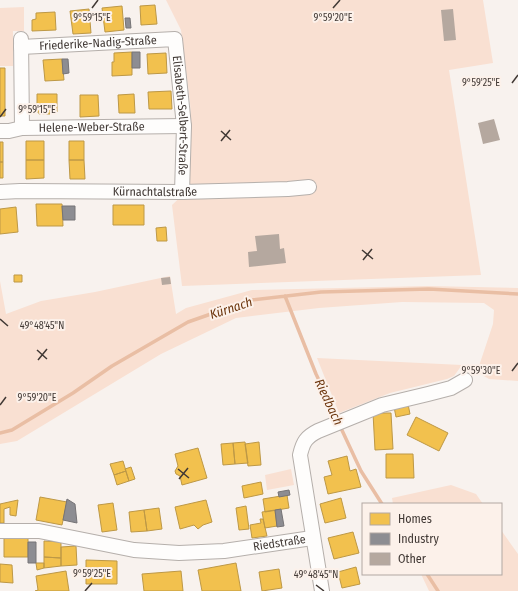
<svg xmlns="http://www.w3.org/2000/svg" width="518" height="591" font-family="'Fira Sans Condensed',sans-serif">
  <rect width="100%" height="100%" fill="#f8f2ee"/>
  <path fill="#f9e0d2" d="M 166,0 L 483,0 L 493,63 L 449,70 L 481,275 L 182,286 L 172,205 L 188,190 L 191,121 L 190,102 L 181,30 Z
    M 24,7 L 24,31 L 13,31 L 13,66 L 0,66 L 0,8 Z
    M 170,276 L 176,314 L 186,308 L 252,290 L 427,286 L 518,288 L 518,381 L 489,379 L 477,372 L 493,324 L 494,310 L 484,303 L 402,302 L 319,308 L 236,318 L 161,354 L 17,441 L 0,444 L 0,281 L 6,314 L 41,301 L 95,292 Z
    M 317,358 L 462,365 L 454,376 L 447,379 L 390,393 L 339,413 Z
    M 291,469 L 294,485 L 267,490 L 265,475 Z
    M 451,485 L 476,494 L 483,504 L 393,504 L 392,498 Z
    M 501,530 L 518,554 L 518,591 L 429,591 L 421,574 L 501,574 Z"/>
  <path fill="#f2c14e" stroke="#bd9846" d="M 155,5 L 157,24 L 141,25 L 140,6 Z
    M 122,6 L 124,30 L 105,32 L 102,8 Z
    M 89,9 L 91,33 L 73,34 L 70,11 Z
    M 55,12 L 56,30 L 32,31 L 32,20 L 36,19 L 36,13 Z
    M 132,52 L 132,75 L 112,76 L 112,62 L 114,62 L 114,53 Z
    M 166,53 L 167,73 L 148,74 L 147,54 Z
    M 62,59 L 64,80 L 45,81 L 43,60 Z
    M 0,68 L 5,68 L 5,116 L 0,116 Z
    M 171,91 L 172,109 L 149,109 L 148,92 Z
    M 37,94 L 57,94 L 57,112 L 50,112 L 50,114 L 39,114 L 39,112 L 37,112 Z
    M 134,94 L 135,113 L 119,113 L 118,95 Z
    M 80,95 L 98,95 L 99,116 L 80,117 Z
    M 26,141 L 44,141 L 44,160 L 26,160 Z
    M 69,141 L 84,141 L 84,160 L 69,160 Z
    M 0,142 L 3,142 L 3,162 L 0,162 Z
    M 26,160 L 44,160 L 44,178 L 26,179 Z
    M 69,160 L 84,160 L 85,179 L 70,179 Z
    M 0,162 L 3,162 L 3,178 L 0,178 Z
    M 36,204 L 62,204 L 63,226 L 37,226 Z
    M 113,205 L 144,205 L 144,225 L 113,225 Z
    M 16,207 L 18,232 L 0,234 L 0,209 Z
    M 166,227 L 167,241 L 157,241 L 156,228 Z
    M 14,275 L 22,275 L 22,282 L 14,282 Z
    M 408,404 L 410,414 L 396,417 L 394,407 Z
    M 373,413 L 391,413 L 393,449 L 375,450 Z
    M 416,417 L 448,433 L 439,451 L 407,435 Z
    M 245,442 L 248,463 L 235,464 L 233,443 Z
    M 259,442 L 261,465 L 248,466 L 245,444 Z
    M 233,443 L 235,464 L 223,465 L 221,444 Z
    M 198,448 L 207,478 L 182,485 L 180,476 L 176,474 L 175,471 L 178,466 L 175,454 Z
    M 386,454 L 413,454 L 414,478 L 386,478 Z
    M 347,456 L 350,471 L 356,469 L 361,487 L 328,494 L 324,477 L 332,475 L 328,461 Z
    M 123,461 L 126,471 L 114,475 L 110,464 Z
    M 131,467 L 135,479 L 129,481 L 125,469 Z
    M 126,471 L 129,481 L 117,485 L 114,475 Z
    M 261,482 L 263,494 L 244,498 L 242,486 Z
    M 287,495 L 289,508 L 265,512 L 263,499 Z
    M 40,497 L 67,502 L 62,525 L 36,520 Z
    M 341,498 L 346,518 L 325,523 L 320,504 Z
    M 18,500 L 16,516 L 10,515 L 10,507 L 4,509 L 4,523 L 0,523 L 0,504 Z
    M 206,500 L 212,522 L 203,525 L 198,529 L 194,525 L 180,529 L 175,507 Z
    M 113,503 L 117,530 L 102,532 L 98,505 Z
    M 246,506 L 249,529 L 239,530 L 236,508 Z
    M 159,508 L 162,529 L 147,531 L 144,510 Z
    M 144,510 L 147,531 L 131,532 L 129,512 Z
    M 275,510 L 277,526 L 265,528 L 262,512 Z
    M 260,519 L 263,519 L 267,536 L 252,538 L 250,525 L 261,523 Z
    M 353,532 L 359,553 L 334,559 L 328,538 Z
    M 4,538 L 28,538 L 28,557 L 4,557 Z
    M 44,541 L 61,542 L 61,558 L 44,557 Z
    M 76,546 L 77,565 L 61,566 L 61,547 Z
    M 44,557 L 61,558 L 61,566 L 44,568 Z
    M 86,560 L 117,561 L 117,584 L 86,584 Z
    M 36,563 L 44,563 L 44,568 L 37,570 Z
    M 236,563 L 241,591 L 202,591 L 198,570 Z
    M 0,564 L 12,565 L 13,583 L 0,582 Z
    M 356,567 L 360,584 L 342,588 L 338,572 Z
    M 279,569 L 282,588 L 262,591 L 259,572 Z
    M 66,571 L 69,591 L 35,591 L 38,590 L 36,576 Z
    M 181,571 L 183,591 L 144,591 L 142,574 Z"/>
  <path fill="#8d8d92" stroke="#767476" d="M 125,18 L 130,18 L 131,28 L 126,28 Z
    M 132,52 L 140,52 L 140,68 L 132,68 Z
    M 62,59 L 68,59 L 69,73 L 63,74 Z
    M 62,206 L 75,206 L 75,220 L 63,220 Z
    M 289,490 L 290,495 L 279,497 L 278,492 Z
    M 67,499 L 75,504 L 77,523 L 63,520 Z
    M 281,509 L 284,526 L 277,527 L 275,510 Z
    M 28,542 L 36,542 L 36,563 L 28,563 Z"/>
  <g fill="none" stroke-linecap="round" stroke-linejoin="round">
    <path stroke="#e9bea4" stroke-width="3.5" d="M 285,296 L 316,374 L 338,420
      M 340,426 L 361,471 L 382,504
      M 0,433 L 12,430 L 73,393 L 112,366 L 188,322 L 251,300 L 321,292 L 429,289 L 518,294
      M 427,574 L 438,591"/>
  </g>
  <path fill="#b5a89f" d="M 453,9 L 456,40 L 444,41 L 441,10 Z
    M 494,119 L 500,140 L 483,144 L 478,123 Z
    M 279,234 L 280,249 L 284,248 L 286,263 L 249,267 L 248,252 L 257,251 L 255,236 Z
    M 170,277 L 171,284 L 162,285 L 161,278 Z"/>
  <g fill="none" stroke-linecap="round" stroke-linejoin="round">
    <defs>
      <g id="minor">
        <path d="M 21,39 L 22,128"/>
        <path id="s1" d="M 21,47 L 175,39 L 184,126 L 182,192"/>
        <path id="s2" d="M 0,131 L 9,131 L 22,128 L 184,126"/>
        <path id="s3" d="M 0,192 L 20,191 L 182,192 L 288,189 L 309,187"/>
        <path id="s4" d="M 0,531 L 39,531 L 134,550 L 179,553 L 224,551 L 312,538"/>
        <path d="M 322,591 L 300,455 C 303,442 306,437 318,431 L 382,405 L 428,394 L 451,388 L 465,380"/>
      </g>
    </defs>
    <use href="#minor" stroke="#b5afab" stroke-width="16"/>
    <use href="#minor" stroke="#fefdfc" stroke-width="14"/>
  </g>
  <path fill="none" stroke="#413935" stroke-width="1.5" d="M 92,8 L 98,0M 333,8 L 340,0M 512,83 L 518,75M 0,117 L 6,109M 221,131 L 231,140M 221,141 L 230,130M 362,250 L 373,259M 363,260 L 372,249M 0,319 L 8,326M 37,350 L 47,359M 38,360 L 47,349M 512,371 L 518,363M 0,405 L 6,397M 178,469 L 189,478M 179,479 L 188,468M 316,585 L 324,591M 85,591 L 92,583"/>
  <g text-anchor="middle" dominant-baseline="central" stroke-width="4" stroke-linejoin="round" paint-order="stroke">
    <g font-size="12" fill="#413935" stroke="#fcf1ea">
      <text stroke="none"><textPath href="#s1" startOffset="77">Friederike-Nadig-Straße</textPath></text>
      <text stroke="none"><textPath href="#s1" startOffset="231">Elisabeth-Selbert-Straße</textPath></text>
      <text stroke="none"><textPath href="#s2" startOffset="92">Helene-Weber-Straße</textPath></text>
      <text stroke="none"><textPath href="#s3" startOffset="155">Kürnachtalstraße</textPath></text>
      <text stroke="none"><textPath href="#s4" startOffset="282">Riedstraße</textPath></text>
    </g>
    <g font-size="13" font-style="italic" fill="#6d370f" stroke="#fcf1ea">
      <text transform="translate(231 308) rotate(-18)">Kürnach</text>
      <text transform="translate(329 402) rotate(65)">Riedbach</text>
    </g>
  </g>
  <g font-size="10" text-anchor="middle" fill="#413935" stroke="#fcf1ea" stroke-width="4" stroke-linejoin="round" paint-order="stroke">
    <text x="92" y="21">9°59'15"E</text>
    <text x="333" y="21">9°59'20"E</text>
    <text x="481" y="86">9°59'25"E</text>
    <text x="37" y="113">9°59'15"E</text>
    <text x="42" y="329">49°48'45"N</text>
    <text x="481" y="374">9°59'30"E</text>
    <text x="37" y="401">9°59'20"E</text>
    <text x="92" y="577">9°59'25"E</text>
    <text x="316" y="578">49°48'45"N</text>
  </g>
  <rect x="362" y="503" width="140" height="72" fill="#fcf1ea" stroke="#b1a7a2"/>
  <rect x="370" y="513" width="20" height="12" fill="#f2c14e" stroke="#b1a7a2"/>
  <text x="398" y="523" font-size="12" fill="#413935">Homes</text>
  <rect x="370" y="533" width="20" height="12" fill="#8d8d92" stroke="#b1a7a2"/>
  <text x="398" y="543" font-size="12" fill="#413935">Industry</text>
  <rect x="370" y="553" width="20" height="12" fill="#b5a89f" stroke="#b1a7a2"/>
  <text x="398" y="563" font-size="12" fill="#413935">Other</text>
</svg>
